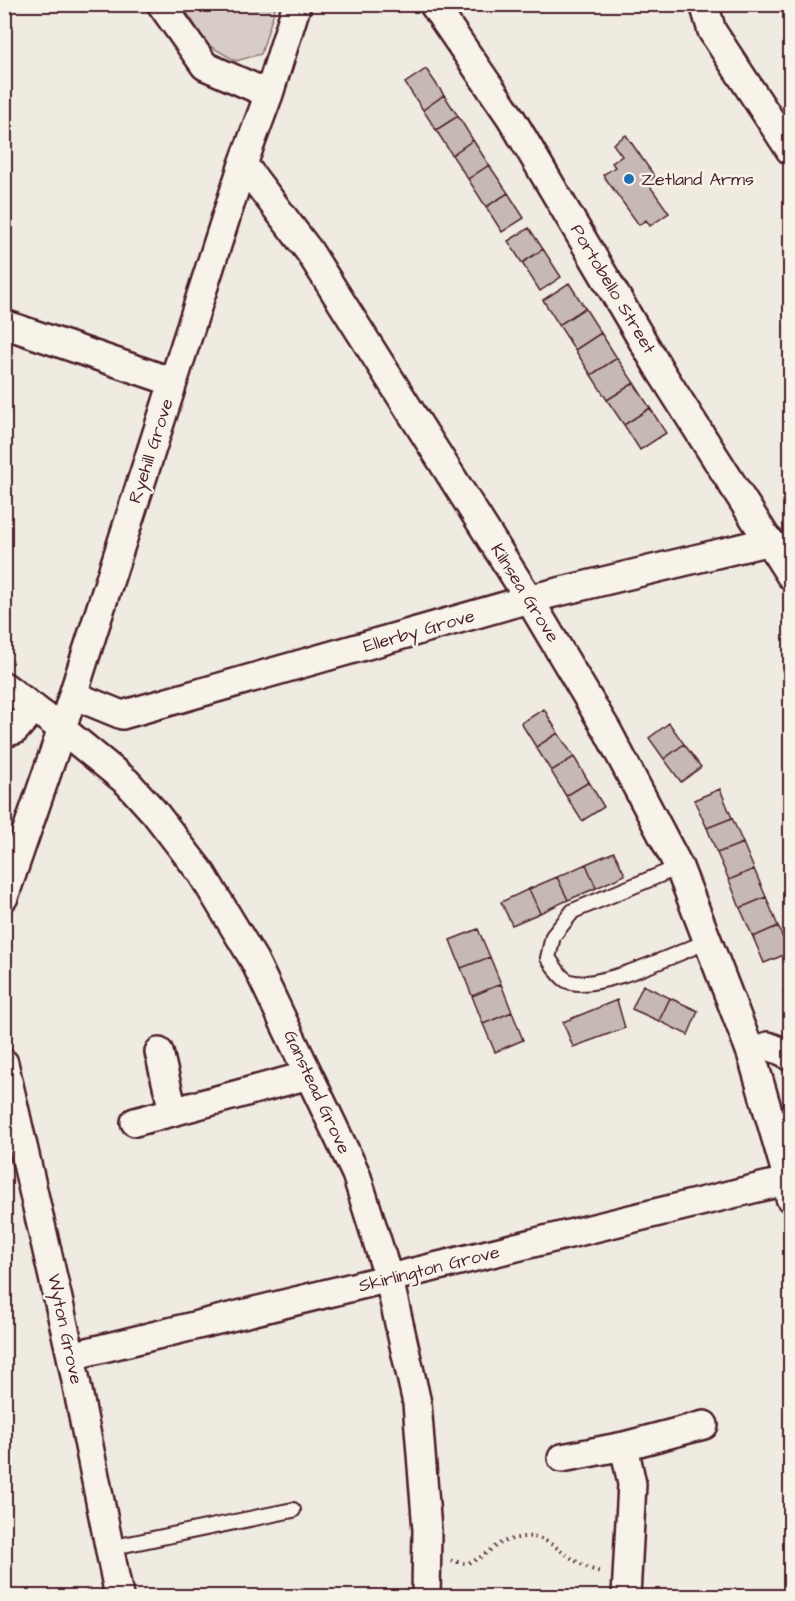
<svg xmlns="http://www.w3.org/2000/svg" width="795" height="1601" font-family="'Architects Daughter',sans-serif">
  <rect width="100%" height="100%" fill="#f0ebe0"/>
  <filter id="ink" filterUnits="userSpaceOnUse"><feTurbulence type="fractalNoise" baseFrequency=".0167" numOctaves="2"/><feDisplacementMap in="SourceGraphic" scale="12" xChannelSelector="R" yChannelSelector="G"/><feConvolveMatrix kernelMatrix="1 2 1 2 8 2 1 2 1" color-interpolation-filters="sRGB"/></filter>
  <g filter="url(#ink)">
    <path fill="#d8cdc6" stroke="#917678" stroke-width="1.5" d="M 182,5 L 276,5 L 261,54 L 236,61 L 208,45 Z"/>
    <path fill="#c6b8b3" stroke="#4a1f2b" stroke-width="1.5" d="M 426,69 L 444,95 L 423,110 L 405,83 Z
      M 444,95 L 458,116 L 436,130 L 423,110 Z
      M 458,116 L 473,140 L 452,155 L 436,130 Z
      M 626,135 L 655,177 L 647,182 L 669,213 L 650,226 L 646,220 L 639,225 L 603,175 L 615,167 L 612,163 L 622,156 L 613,144 Z
      M 473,140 L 489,165 L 468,179 L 452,155 Z
      M 489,165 L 508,193 L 486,207 L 468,179 Z
      M 508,193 L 524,218 L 502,232 L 486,207 Z
      M 529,228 L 543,249 L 522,263 L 508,241 Z
      M 543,249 L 561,277 L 540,291 L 522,263 Z
      M 569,283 L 585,308 L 559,325 L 543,300 Z
      M 585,308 L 601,333 L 575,350 L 559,325 Z
      M 601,333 L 617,358 L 591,375 L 575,350 Z
      M 617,358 L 634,383 L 607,400 L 591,375 Z
      M 634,383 L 650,408 L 624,425 L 607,400 Z
      M 650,408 L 666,433 L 640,450 L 624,425 Z
      M 544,709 L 558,733 L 536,747 L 521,723 Z
      M 669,723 L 684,744 L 664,759 L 649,738 Z
      M 558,733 L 574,757 L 551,771 L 536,747 Z
      M 684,744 L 701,767 L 681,782 L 664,759 Z
      M 574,757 L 589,782 L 566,796 L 551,771 Z
      M 589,782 L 604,807 L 582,821 L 566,796 Z
      M 720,789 L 732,818 L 707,828 L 694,800 Z
      M 732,818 L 743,843 L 717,853 L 707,828 Z
      M 743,843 L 754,869 L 729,880 L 717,853 Z
      M 614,852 L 625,875 L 596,888 L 586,864 Z
      M 586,864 L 596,888 L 568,900 L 557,877 Z
      M 754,869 L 766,897 L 740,908 L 729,880 Z
      M 557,877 L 568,900 L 540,913 L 529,889 Z
      M 529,889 L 540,913 L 512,925 L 501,902 Z
      M 766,897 L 778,926 L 753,937 L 740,908 Z
      M 778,926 L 789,953 L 764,963 L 753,937 Z
      M 478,929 L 490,957 L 461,968 L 450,940 Z
      M 490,957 L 501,984 L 472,996 L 461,968 Z
      M 501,984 L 512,1012 L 483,1024 L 472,996 Z
      M 643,985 L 670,998 L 659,1021 L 632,1009 Z
      M 790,986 L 790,1000 L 783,993 Z
      M 670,998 L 698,1011 L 688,1035 L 659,1021 Z
      M 617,1000 L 625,1028 L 573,1047 L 563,1022 Z
      M 512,1012 L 523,1040 L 495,1052 L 483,1024 Z"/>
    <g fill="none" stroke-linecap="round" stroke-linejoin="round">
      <defs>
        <path id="lane" d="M 679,867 L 573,911 L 553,936 L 548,958 C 553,964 559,976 566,980 C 591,995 680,952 708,941
          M 109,1548 L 293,1510"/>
        <path id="street" d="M 161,4 L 205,66 L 269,94
          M 433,4 L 511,118 L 661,372 L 790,575
          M 704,4 L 712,31 L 790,150
          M 243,164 L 309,251 L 529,599 L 608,732 L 679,867 L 751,1053 L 788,1180 L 790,1198
          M 4,324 L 173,382
          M 4,686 L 62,729 L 127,782 L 155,813 L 202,874 L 254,960 L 356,1174 L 389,1279 L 417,1403 L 427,1530 L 426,1596
          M 73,695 L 122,715 L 529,599 L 770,541
          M 4,733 L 15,730 L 34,708
          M 4,897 L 62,729 L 243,164 L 269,94 L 297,4
          M 159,1052 L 173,1111
          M 751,1053 L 768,1046 L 786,1053 L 790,1057
          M 4,1063 L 71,1356 L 119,1596
          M 135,1122 L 309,1075
          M 71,1356 L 790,1180
          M 624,1446 L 632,1484 L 626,1596
          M 562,1458 L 624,1446 L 704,1425"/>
      </defs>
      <use href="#lane" stroke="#4a1f2b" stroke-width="18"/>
      <use href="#street" stroke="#4a1f2b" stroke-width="32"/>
      <path stroke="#4a1f2b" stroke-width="4" stroke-dasharray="1.5 4.5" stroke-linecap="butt" d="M 451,1561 C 455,1561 461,1563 465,1563 C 479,1562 489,1549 501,1543 C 509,1539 524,1536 533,1537 C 554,1539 575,1568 602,1572"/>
      <use href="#lane" stroke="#f7f3e8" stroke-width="14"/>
      <use href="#street" stroke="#f7f3e8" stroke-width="27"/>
    </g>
  </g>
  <circle fill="#1f6fb2" stroke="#f7f3e8" stroke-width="2" cx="629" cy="179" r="6"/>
  <g text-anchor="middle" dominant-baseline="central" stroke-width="5" stroke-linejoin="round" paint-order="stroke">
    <g font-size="18" fill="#4a1f2b" stroke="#f7f3e8" text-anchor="start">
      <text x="641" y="179">Zetland Arms</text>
    </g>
    <g font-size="18" fill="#4a1f2b" stroke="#f7f3e8">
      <text transform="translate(613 289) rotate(59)">Portobello Street</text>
      <text transform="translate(151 451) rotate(-72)">Ryehill Grove</text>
      <text transform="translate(525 593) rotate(58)">Kilnsea Grove</text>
      <text transform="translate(419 631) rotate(-16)">Ellerby Grove</text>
      <text transform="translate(317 1092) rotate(65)">Ganstead Grove</text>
      <text transform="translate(429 1269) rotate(-14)">Skirlington Grove</text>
      <text transform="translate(65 1329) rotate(78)">Wyton Grove</text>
    </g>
  </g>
  <rect width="795" height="1601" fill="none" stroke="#f7f3e8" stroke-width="24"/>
  <rect x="12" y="12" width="771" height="1577" fill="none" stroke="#4a1f2b" stroke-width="2" filter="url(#ink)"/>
</svg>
